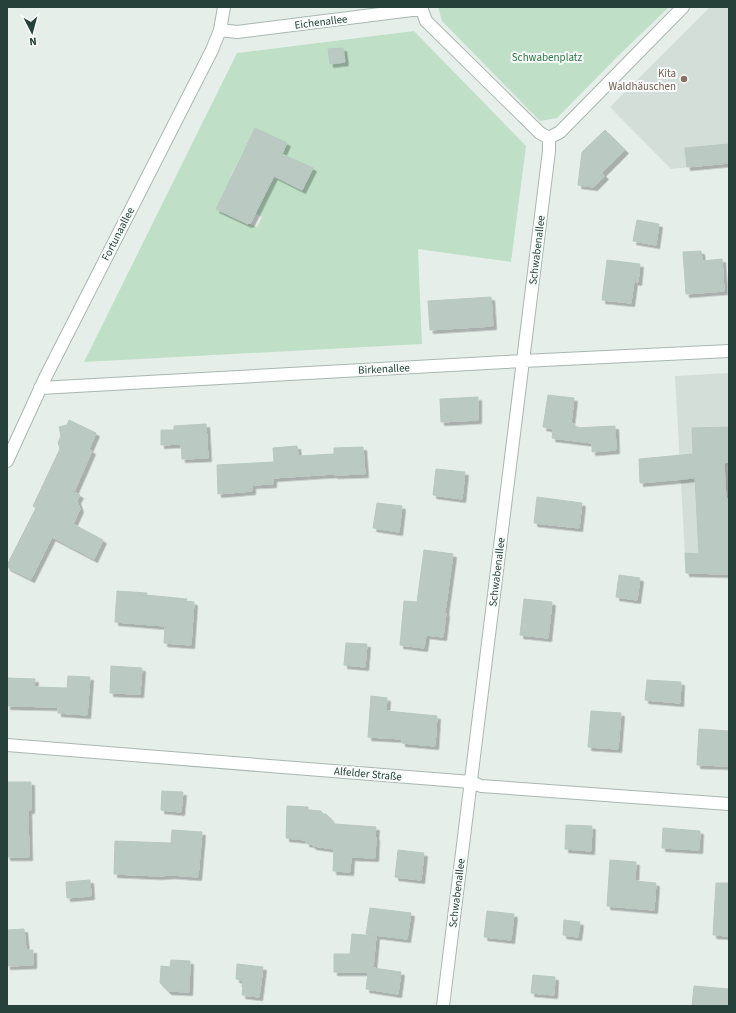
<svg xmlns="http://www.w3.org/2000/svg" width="736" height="1013" font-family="'Source Sans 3',sans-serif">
  <defs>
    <filter id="shadow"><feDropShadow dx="3.5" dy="3.5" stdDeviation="0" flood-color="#0004"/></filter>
  </defs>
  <rect width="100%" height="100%" fill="#e6eeea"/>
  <path fill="#d4ded9" d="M 710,7 L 729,7 L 729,163 L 671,169 L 610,107 Z
    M 729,373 L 729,574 L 686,573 L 675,376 Z"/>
  <path fill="#bfdfc7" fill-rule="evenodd" d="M 438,7 L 669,7 L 619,55 L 557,118 L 540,121 L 442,21 Z
    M 414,31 L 526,146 L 511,262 L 418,249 L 422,344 L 84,362 L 237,53 ZM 255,128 L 287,143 L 282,154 L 313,169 L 302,190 L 292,185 L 294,181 L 274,171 L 254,213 L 262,217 L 257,227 L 249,223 L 248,224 L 216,209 L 226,187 L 230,189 L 235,179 L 231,176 Z"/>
  <path fill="#bbc9c3" stroke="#b8c8c1" filter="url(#shadow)" d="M 343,48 L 345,62 L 330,64 L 328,49 Z
    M 255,128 L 287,143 L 282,154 L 313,168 L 302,190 L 274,176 L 250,224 L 249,223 L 248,224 L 216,209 Z
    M 605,130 L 625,150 L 602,173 L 605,176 L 594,187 L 578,185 L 582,152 Z
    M 729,144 L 729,163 L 687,167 L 685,148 Z
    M 637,220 L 659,224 L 656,245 L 633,241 Z
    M 701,251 L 702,261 L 722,259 L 724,291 L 686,294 L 683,252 Z
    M 607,260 L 640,264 L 638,282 L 634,281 L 631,303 L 602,300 Z
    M 491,297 L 493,326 L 430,330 L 428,301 Z
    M 548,395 L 574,398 L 571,423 L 575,424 L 574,428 L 615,426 L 616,450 L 592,452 L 592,443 L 552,438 L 553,429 L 543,427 Z
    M 478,397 L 478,420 L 441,422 L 440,399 Z
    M 69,420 L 96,433 L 89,449 L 92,451 L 74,492 L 80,495 L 77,500 L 80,509 L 73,524 L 103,540 L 94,559 L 52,537 L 31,579 L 7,567 L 7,565 L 36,508 L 33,506 L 60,449 L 58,443 L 61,436 L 59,427 L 67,425 Z
    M 206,424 L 208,458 L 182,459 L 181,444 L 161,445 L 161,430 L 174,430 L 174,426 Z
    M 729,427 L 729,462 L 724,463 L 726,499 L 729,499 L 729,574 L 686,573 L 685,553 L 699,554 L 695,478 L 640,483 L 639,459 L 693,454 L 692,428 Z
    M 297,446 L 298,456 L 334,454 L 334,448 L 363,447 L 365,474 L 334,475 L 334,474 L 273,478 L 273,484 L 252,485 L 252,491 L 218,494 L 217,465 L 274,462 L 273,448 Z
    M 436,469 L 465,472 L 462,499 L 433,495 Z
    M 537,497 L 582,503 L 579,528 L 534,523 Z
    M 377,503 L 402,506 L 399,532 L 373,528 Z
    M 424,550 L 453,554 L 445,612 L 446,613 L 443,637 L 426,635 L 424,648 L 400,645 L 404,601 L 417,602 Z
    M 619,575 L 640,578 L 637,600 L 616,597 Z
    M 117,591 L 147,593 L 146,595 L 187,599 L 186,601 L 194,602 L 191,645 L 164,643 L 165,626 L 115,622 Z
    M 524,599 L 552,602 L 548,638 L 520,635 Z
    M 346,643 L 367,644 L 365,667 L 344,665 Z
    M 111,666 L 142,668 L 140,694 L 110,693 Z
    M 68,676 L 90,677 L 87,715 L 58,713 L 58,707 L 7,706 L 7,678 L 35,679 L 34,687 L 67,688 Z
    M 647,680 L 681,682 L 680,703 L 645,700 Z
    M 371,696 L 387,698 L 386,711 L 437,716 L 435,746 L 402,743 L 402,739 L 368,737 Z
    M 591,711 L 621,713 L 618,749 L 588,747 Z
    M 699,729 L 729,731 L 729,766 L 697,765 Z
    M 7,782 L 31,782 L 31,810 L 28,810 L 29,857 L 7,857 Z
    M 162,791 L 183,792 L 181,812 L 161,810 Z
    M 287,806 L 308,807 L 308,810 L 321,811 L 323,814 L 326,814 L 335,824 L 376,827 L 375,836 L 376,837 L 375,858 L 351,857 L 350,872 L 333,871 L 334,849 L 313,846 L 311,844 L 306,843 L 306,840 L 286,838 Z
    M 566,825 L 592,826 L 591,851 L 565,849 Z
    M 663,828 L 700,831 L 699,850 L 662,848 Z
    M 172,830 L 202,832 L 198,877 L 171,875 L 159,876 L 114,874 L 115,841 L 171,843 Z
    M 398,850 L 424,853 L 421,880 L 395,877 Z
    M 610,860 L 636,862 L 635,881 L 656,883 L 654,910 L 607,906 Z
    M 90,880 L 91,896 L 67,898 L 66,882 Z
    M 716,883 L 729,883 L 729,936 L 713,935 Z
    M 370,908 L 411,913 L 407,939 L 366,934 Z
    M 487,911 L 514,914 L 511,940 L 484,937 Z
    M 564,920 L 580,922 L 578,937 L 563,935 Z
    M 24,929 L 26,950 L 33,950 L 33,965 L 7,966 L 7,930 Z
    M 352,934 L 376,936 L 373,968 L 401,972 L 398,994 L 366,989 L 368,972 L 334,972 L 334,954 L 350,954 Z
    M 171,960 L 190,961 L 189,992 L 168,991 L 160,983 L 161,966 L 170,967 Z
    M 237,964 L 263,967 L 259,997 L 242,995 L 243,987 L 242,987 L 243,980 L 236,979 Z
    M 533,975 L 555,977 L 554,995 L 531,993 Z
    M 694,986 L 729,989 L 729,1006 L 692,1006 Z"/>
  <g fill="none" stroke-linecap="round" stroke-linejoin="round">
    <defs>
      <path id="minor" d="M 422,7 L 422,10 L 426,21 L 540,133 L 549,138
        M 220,30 L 237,32 L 412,10 L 422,10
        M 549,138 L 560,132 L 683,7
        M 40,388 L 523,361 L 729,351
        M 7,461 L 46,376 L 212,50 L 220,30 L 224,7
        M 7,745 L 471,782 L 481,786 L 729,804
        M 443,1006 L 549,151 L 549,138"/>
    </defs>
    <use href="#minor" stroke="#a8b7b1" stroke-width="14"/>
    <use href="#minor" stroke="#fff" stroke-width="12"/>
  </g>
  <circle fill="#8d6e63" stroke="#f7fbf9" stroke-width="1.5" cx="684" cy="79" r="4"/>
  <g text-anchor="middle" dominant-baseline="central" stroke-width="4" stroke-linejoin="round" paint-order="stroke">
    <g font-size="11" fill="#254139" stroke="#f7fbf9">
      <text transform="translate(321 22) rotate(-7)">Eichenallee</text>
      <text transform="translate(118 234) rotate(-63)">Fortunaallee</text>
      <text transform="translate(537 250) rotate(-83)">Schwabenallee</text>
      <text transform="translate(384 369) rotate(-3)">Birkenallee</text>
      <text transform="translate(497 572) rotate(-83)">Schwabenallee</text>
      <text transform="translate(368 774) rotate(5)">Alfelder Straße</text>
      <text transform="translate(457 893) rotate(-83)">Schwabenallee</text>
    </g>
    <g font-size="11" fill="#2f774a" stroke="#f7fbf9">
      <text x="547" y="57">Schwabenplatz</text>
    </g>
    <g font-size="11" fill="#785e54" stroke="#f7fbf9" text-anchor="end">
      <text x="676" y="73">Kita<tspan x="676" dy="13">Waldhäuschen</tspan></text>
    </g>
  </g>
  <rect width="736" height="1013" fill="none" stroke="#254139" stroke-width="16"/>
  <g transform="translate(32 32) rotate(174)" stroke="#f7fbf9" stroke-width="3" paint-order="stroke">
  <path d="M0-3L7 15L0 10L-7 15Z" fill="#254139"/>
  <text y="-6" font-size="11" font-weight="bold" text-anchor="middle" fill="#254139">N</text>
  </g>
</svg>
